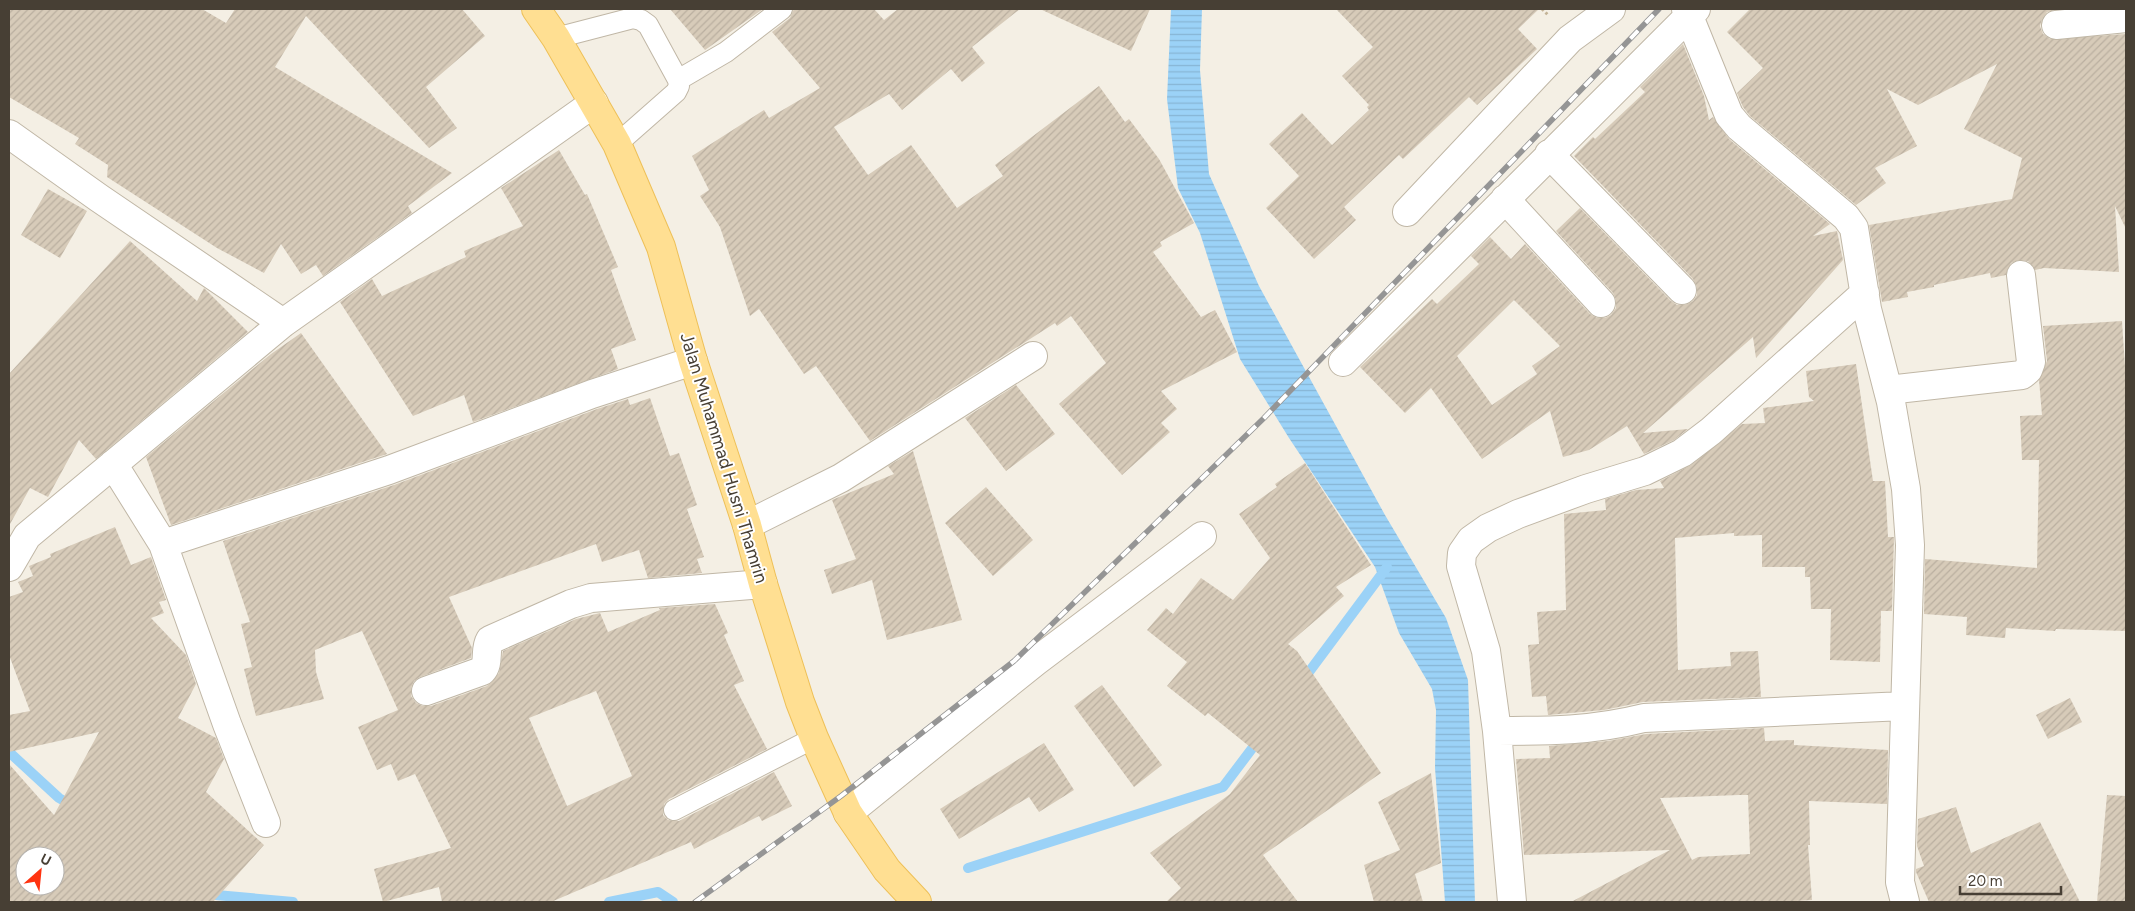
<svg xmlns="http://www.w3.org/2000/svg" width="2135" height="911" font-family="Figtree,sans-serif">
  <defs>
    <pattern id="water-rules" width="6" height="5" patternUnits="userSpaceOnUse" patternTransform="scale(1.25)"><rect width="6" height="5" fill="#9bd2f7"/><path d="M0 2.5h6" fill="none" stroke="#87b5d4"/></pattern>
    <pattern id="building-hatch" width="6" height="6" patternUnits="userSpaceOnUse" patternTransform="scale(1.25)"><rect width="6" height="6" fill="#d7cbb9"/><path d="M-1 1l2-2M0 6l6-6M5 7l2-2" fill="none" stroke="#baafa0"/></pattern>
  </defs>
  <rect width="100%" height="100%" fill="#f4efe4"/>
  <path fill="url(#water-rules)" d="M 1171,9 L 1202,9 L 1200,70 L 1209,174 L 1259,286 L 1385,515 L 1446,618 L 1468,680 L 1475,902 L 1445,902 L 1435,768 L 1436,710 L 1432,689 L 1399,633 L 1375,567 L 1289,438 L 1240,359 L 1200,233 L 1178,188 L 1167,99 Z"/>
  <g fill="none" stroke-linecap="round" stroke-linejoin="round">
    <path stroke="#9bd2f7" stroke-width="10" d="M 1303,680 L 1387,567
      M 9,752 L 59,798 L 73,806
      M 968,868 L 1223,787 L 1260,738
      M 205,894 L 293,902
      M 609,902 L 658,892 L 673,902"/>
  </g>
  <path fill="url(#building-hatch)" fill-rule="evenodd" d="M 9,9 L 202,9 L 226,23 L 235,9 L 462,9 L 485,36 L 426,87 L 457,128 L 429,148 L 306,16 L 275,67 L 452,173 L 408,206 L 412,213 L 323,276 L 316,265 L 301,274 L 281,244 L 264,273 L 217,248 L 107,177 L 108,165 L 75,144 L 79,138 L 9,97 Z
    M 670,9 L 763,9 L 705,50 Z
    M 794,9 L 874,9 L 884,20 L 898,9 L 1020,9 L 972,47 L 985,63 L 962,82 L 951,69 L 902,110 L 889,94 L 834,127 L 868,175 L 911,145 L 957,208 L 1003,176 L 995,165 L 1099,86 L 1125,122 L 1129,119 L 1159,159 L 1194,223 L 1160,242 L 1162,246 L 1153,252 L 1201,317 L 1215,310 L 1237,352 L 1161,391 L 1177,409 L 1161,423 L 1170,432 L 1122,475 L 1059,404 L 1106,363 L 1071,316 L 1057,326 L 1055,323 L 870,441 L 816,366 L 804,374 L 759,309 L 750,316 L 720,227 L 700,196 L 709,190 L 692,156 L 764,110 L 769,118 L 820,88 L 772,32 L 790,18 Z
    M 1040,9 L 1150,9 L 1131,51 Z
    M 1336,9 L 1539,9 L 1518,29 L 1537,49 L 1477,105 L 1469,97 L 1403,159 L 1399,155 L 1344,207 L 1356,220 L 1314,259 L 1266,208 L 1299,176 L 1269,144 L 1302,113 L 1332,145 L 1369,110 L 1367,107 L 1369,105 L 1342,76 L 1373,47 Z
    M 1750,9 L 2061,9 L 2047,12 L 2042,19 L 2040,26 L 2043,34 L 2050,39 L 2126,34 L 2126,229 L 2115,206 L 2119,272 L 2044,268 L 2035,270 L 2028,261 L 2019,260 L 2011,263 L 2006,275 L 1991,278 L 1990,273 L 1934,285 L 1934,287 L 1907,292 L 1908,297 L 1882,302 L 1869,225 L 2012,199 L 2022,158 L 1964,129 L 1997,64 L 1918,105 L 1887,89 L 1917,146 L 1875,168 L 1886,183 L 1856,205 L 1750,116 L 1743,107 L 1737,93 L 1763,68 L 1727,32 Z
    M 1683,44 L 1704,96 L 1709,120 L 1713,117 L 1729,139 L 1830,224 L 1813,236 L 1837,231 L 1843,260 L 1756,358 L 1753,337 L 1643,433 L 1688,429 L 1674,440 L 1644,454 L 1627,426 L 1589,450 L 1563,457 L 1550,411 L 1482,459 L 1431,388 L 1405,413 L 1360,367 L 1432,299 L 1437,304 L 1479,264 L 1471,256 L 1490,237 L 1511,259 L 1525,244 L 1590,314 L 1597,318 L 1605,318 L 1611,315 L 1616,308 L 1616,300 L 1613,293 L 1556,231 L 1580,208 L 1671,301 L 1677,305 L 1685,305 L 1693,301 L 1697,295 L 1697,287 L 1693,279 L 1574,156 L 1593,137 L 1595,139 L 1645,92 L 1640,87 ZM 1514,300 L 1560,346 L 1532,366 L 1537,374 L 1492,405 L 1457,356 Z
    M 559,150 L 585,195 L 587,194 L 618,267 L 611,270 L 636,340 L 611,349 L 618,369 L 473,422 L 464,395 L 413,416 L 340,302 L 372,279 L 382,296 L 466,257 L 464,251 L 523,226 L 501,188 Z
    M 48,189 L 87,211 L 60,258 L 21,235 Z
    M 130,241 L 197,301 L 204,288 L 248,332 L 96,459 L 79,440 L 48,497 L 30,488 L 9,526 L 9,374 Z
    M 2122,321 L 2126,382 L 2126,631 L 2056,629 L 2055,631 L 2006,628 L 2005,638 L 1966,635 L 1967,617 L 1924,614 L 1925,559 L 2037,568 L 2039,460 L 2022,460 L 2020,416 L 2042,415 L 2039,380 L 2047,361 L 2043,326 Z
    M 301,333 L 387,454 L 171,525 L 146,457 L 271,354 Z
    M 1856,364 L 1873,481 L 1885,481 L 1888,537 L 1894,537 L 1892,611 L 1881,611 L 1880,662 L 1830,660 L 1831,609 L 1811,609 L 1810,577 L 1805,577 L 1805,567 L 1762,567 L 1762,535 L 1734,536 L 1734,533 L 1675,538 L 1678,670 L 1731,666 L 1730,652 L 1758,651 L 1761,697 L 1643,702 L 1604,710 L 1548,715 L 1546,696 L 1532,697 L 1528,645 L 1539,644 L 1537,612 L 1566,610 L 1564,514 L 1606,510 L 1605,499 L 1636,490 L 1664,488 L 1660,481 L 1691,465 L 1742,424 L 1765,423 L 1763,408 L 1814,401 L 1809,397 L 1806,371 Z
    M 1016,385 L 1055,434 L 1006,471 L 965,418 Z
    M 650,398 L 670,456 L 679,453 L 697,505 L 687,509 L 704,557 L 697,559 L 702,573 L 648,578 L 639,550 L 602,562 L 596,544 L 449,597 L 472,648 L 471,658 L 420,677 L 414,681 L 411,688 L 411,696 L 416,703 L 423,706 L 431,706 L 487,686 L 499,673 L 503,651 L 576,619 L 600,613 L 608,632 L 660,610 L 659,608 L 715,604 L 728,633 L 724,635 L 744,681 L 734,685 L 767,749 L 669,799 L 664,804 L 663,815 L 668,820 L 679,821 L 774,772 L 792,806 L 762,821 L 759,816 L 694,849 L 691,842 L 551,902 L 442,902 L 439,887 L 383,902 L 374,869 L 451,848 L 415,774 L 398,781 L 391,764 L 377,770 L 358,727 L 398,710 L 362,631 L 315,650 L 316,672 L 324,699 L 256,716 L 244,669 L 252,667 L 241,624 L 250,622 L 223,541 L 394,485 L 597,409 L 628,399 L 630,405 ZM 596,691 L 632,776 L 567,806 L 529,718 Z
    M 913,451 L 962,620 L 887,640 L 872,580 L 832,594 L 824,570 L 856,559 L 832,500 L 894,474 L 888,466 Z
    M 1305,463 L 1371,565 L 1336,587 L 1344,596 L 1288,644 L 1297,651 L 1381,773 L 1263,855 L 1298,902 L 1166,902 L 1181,888 L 1150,853 L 1230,794 L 1260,755 L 1208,713 L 1205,716 L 1167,686 L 1187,662 L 1147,630 L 1166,608 L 1173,614 L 1201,578 L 1233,600 L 1270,558 L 1239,514 L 1277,487 L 1275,484 Z
    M 986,487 L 1033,540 L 993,576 L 945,523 Z
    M 115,527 L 131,565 L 151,557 L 166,600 L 159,602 L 164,613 L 151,618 L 186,655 L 196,684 L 178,718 L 216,738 L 224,759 L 206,792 L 264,845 L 213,902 L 9,902 L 9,764 L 54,815 L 99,732 L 9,752 L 9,715 L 30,711 L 9,655 L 9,597 L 23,592 L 18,582 L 33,576 L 29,566 L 51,557 L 50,554 ZM 25,856 L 55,856 L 55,886 L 25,886 Z
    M 1102,685 L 1162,765 L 1134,787 L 1074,706 Z
    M 2070,698 L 2082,722 L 2048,739 L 2036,715 Z
    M 1764,728 L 1765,741 L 1794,740 L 1794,745 L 1888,750 L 1887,804 L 1809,801 L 1810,845 L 1808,845 L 1812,900 L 1780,902 L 1571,902 L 1670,850 L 1524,855 L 1516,759 L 1550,758 L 1549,746 L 1608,741 L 1646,734 ZM 1739,795 L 1748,795 L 1750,854 L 1698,857 L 1692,860 L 1660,798 Z
    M 1044,743 L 1074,790 L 1039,812 L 1029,797 L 959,839 L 940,809 Z
    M 1431,773 L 1441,863 L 1415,874 L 1423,902 L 1374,902 L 1364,865 L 1400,850 L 1378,802 Z
    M 2107,795 L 2126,796 L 2126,902 L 2097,902 Z
    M 1956,807 L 1971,853 L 2040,822 L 2080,902 L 1929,902 L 1916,872 L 1916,869 L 1924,866 L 1917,846 L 1918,819 Z"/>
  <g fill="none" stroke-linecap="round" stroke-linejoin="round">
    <defs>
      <path id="service" d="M 556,38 L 633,18 L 641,20 L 648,25 L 678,80 L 679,86 L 676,92 L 617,144
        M 678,80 L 726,52 L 782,9
        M 674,810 L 814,738"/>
      <path id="minor" d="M 1686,9 L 1729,115 L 1739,127 L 1846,217 L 1854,228 L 1867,309 L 1891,402 L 1906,489 L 1910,545 L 1900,882 L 1905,902
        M 2056,25 L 2126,18
        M 9,134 L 99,198 L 283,323
        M 1549,154 L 1682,290
        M 1505,199 L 1601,303
        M 1407,212 L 1570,39 L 1611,9
        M 1343,362 L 1696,9
        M 1888,390 L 2022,375 L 2028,370 L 2031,362 L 2021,275
        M 113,464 L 163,544 L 227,724 L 266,823
        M 747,525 L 841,478 L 1033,356
        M 163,544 L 389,470 L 592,394 L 693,361
        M 9,567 L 27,536 L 283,323 L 594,103
        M 426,691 L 482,671 C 490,663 484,650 490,640 L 571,604 L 591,598 L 763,584
        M 1497,731 L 1486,651 L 1461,566 L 1462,553 L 1471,540 L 1488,528 L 1518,514 L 1586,489 L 1645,471 L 1682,453 L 1711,431 L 1865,293
        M 848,813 L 1035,662 L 1202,536
        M 1512,902 L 1497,731 C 1549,731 1592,731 1644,718 L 1904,706"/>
      <path id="primary" d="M 536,9 L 556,38 L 617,144 L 661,247 L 693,361 L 747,525 L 763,584 L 800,702 L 814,738 L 848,813 L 887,870 L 917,902"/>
    </defs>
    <use href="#service" stroke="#c0b7a6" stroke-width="22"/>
    <use href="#minor" stroke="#c0b7a6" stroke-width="30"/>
    <use href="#primary" stroke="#eec058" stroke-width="30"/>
    <path stroke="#c3b396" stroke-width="3" stroke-dasharray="2.5 2.5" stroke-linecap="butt" d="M 1542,9 L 1549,16"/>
    <use href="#service" stroke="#fff" stroke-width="20"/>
    <use href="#minor" stroke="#fff" stroke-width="28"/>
    <use href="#primary" stroke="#ffdf92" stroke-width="28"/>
    <defs>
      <path id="rail" d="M 695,902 L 841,796 L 1014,661 L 1264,418 L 1659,9"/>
    </defs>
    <use href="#rail" stroke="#959595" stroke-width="5.5"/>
    <use href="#rail" stroke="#fff" stroke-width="4" stroke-dasharray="11" stroke-linecap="butt"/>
  </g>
  <g text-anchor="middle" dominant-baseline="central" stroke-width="4" stroke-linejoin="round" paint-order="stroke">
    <g font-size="18" fill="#473f34" stroke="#fff">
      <text transform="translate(724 458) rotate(73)">Jalan Muhammad Husni Thamrin</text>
    </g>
  </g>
  <rect width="2135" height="911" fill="none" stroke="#473f34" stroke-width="20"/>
  <g transform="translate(40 871) rotate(27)"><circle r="24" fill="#ffffff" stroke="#b5b2ae"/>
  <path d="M0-4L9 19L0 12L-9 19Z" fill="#ff3310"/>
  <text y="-8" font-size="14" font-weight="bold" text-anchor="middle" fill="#473f34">U</text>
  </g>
  <path d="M1960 886v8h101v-8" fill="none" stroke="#473f34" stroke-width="2.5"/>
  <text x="1968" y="886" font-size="15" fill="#473f34" stroke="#ffffff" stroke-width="4" paint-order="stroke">20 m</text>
</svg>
